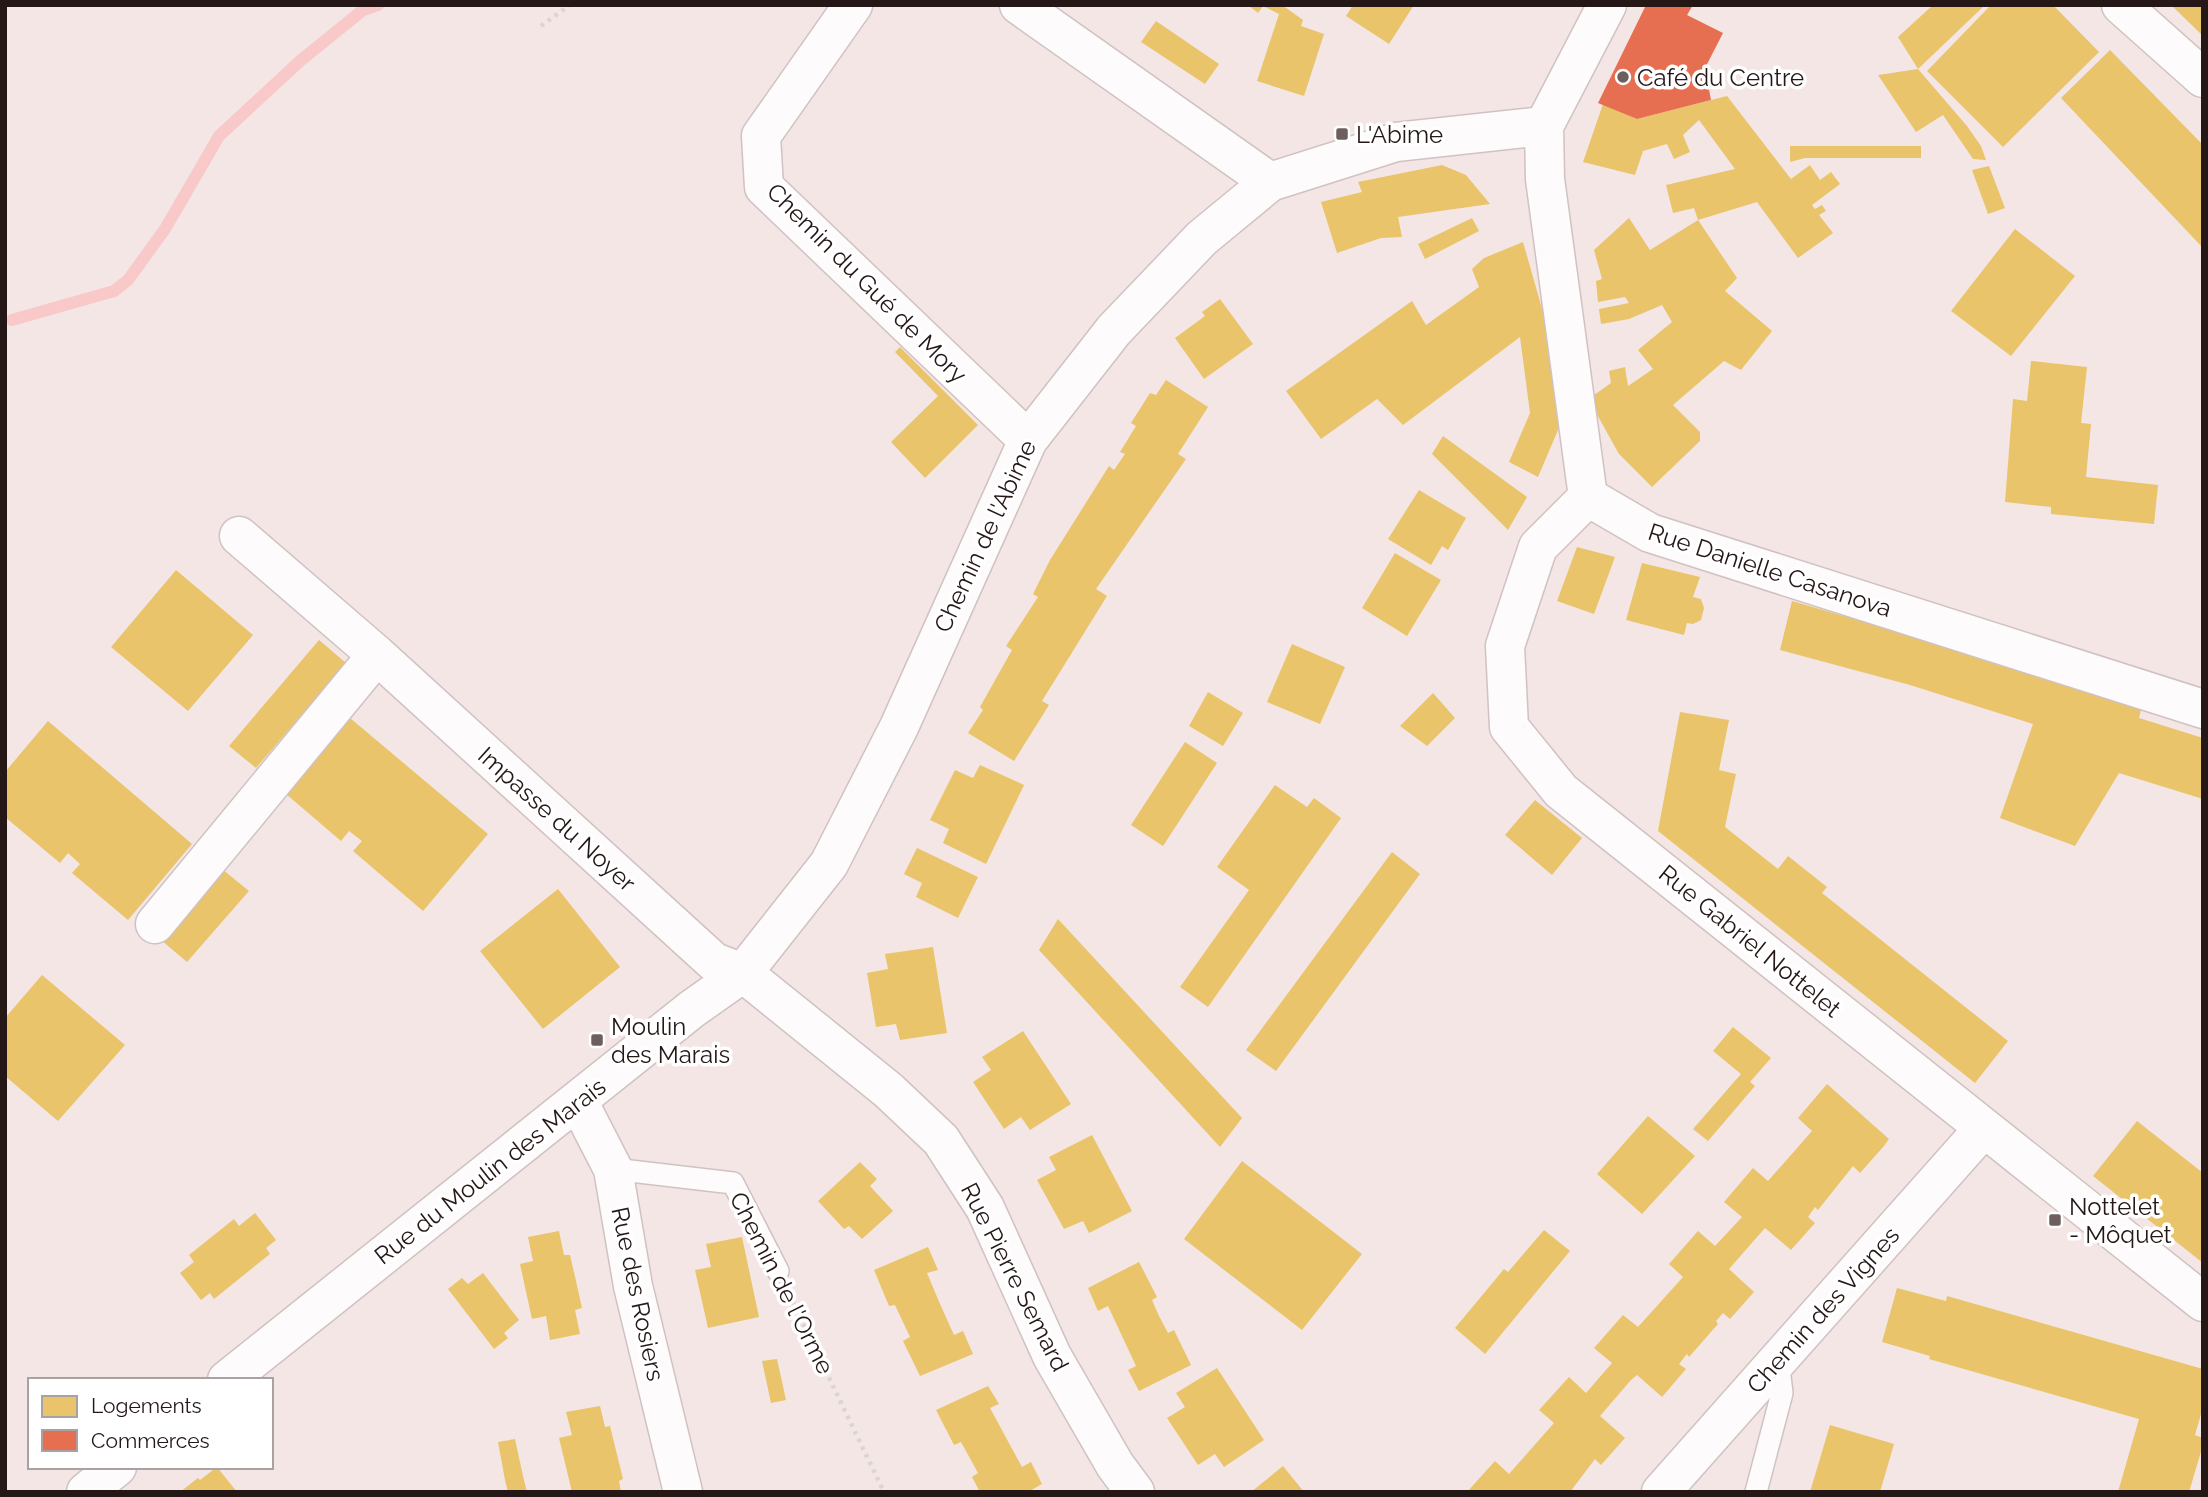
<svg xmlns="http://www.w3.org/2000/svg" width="2208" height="1497" font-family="Raleway,sans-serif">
  <rect width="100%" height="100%" fill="#f4e6e5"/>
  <path fill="#e9c46a" d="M 1248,5 L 1282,5 L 1303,20 L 1301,26 L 1324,34 L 1304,96 L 1257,81 L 1279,14 L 1263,6 L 1258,13 Z
    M 1353,5 L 1414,5 L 1389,44 L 1346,16 Z
    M 1933,5 L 1985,5 L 1918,69 L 1967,126 L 1981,146 L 1986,160 L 1973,159 L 1943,115 L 1916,132 L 1878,75 L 1918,69 L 1898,37 Z
    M 1991,5 L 2053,5 L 2099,52 L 2003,147 L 1927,71 Z
    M 2171,5 L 2203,5 L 2203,36 Z
    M 1156,21 L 1219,64 L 1205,84 L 1141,42 Z
    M 2110,50 L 2203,145 L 2203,248 L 2061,98 Z
    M 1727,96 L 1791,179 L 1810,165 L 1820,180 L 1831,172 L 1840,184 L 1812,205 L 1815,209 L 1822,205 L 1826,211 L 1819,215 L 1833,233 L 1798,258 L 1757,202 L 1698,220 L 1694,208 L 1673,213 L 1666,185 L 1735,169 L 1699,120 L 1683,135 L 1690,152 L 1674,159 L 1667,144 L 1643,151 L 1635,175 L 1583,162 L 1603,104 L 1637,119 Z
    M 1790,146 L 1921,146 L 1921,158 L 1805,158 L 1790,162 Z
    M 1442,165 L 1466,175 L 1490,204 L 1398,217 L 1402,237 L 1381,238 L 1337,253 L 1321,202 L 1362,192 L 1358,182 Z
    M 1989,166 L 2005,208 L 1988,214 L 1972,170 Z
    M 1472,218 L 1479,231 L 1425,259 L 1418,244 Z
    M 1629,218 L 1650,250 L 1698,220 L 1737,278 L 1725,291 L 1772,331 L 1741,370 L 1724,361 L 1673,405 L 1700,432 L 1700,441 L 1652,487 L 1619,454 L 1595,411 L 1594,395 L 1611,383 L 1609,371 L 1625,367 L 1628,386 L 1653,369 L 1638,350 L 1672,322 L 1662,305 L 1629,319 L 1601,324 L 1599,309 L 1629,303 L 1625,297 L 1598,302 L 1596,281 L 1602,279 L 1594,250 Z
    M 2015,229 L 2075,276 L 2011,356 L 1951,311 Z
    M 1523,242 L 1555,354 L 1561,423 L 1538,477 L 1509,462 L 1530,413 L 1520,337 L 1403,425 L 1377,399 L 1321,439 L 1286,391 L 1412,301 L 1426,325 L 1479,287 L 1472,269 L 1484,258 Z
    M 1220,299 L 1253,344 L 1204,379 L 1175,338 L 1205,316 L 1202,312 Z
    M 900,347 L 978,425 L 925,478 L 891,442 L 938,396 L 895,352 Z
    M 2031,361 L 2087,367 L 2081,423 L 2091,424 L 2086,477 L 2158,485 L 2154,524 L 2051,514 L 2051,507 L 2005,502 L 2013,399 L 2027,401 Z
    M 1166,380 L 1208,407 L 1178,454 L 1186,459 L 1096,589 L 1107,596 L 1042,701 L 1049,705 L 1014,761 L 968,733 L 983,710 L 980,707 L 1012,650 L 1006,646 L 1038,597 L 1033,594 L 1050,560 L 1109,466 L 1114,470 L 1125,454 L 1120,452 L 1136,426 L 1131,423 L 1150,393 L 1156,395 Z
    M 1443,436 L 1527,497 L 1508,530 L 1432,454 Z
    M 1419,490 L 1466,518 L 1448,550 L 1442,546 L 1431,565 L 1388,539 Z
    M 1577,547 L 1615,557 L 1594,614 L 1557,601 Z
    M 1395,553 L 1441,580 L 1407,636 L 1362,608 Z
    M 1642,563 L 1700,577 L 1693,597 L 1701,599 L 1704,608 L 1701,620 L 1693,624 L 1687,623 L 1684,635 L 1626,620 Z
    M 176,570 L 253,635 L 188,711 L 111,647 Z
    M 1792,601 L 2051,676 L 2141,710 L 2139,718 L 2203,738 L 2203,799 L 2119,773 L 2075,846 L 2000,818 L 2033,724 L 1910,685 L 1780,650 Z
    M 319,640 L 346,663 L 256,768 L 229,746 Z
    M 1292,644 L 1345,667 L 1320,724 L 1267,702 Z
    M 1208,692 L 1243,713 L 1223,746 L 1189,726 Z
    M 1433,693 L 1455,718 L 1427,746 L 1400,726 Z
    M 1680,712 L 1729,720 L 1719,770 L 1736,774 L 1725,827 L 1778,869 L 1788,856 L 1827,887 L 1822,893 L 2008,1041 L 1975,1083 L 1658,831 Z
    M 350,718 L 488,834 L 423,911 L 353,851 L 362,841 L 349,831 L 341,841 L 286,794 Z
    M 48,721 L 192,844 L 128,920 L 72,873 L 80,864 L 68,853 L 60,863 L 5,817 L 5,772 Z
    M 1185,742 L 1217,763 L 1163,846 L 1131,825 Z
    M 980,765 L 1024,785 L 986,864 L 943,843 L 949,829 L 930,820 L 955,770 L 973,778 Z
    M 1275,785 L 1307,807 L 1314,798 L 1341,818 L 1208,1007 L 1180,987 L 1249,890 L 1217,867 Z
    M 1535,800 L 1582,838 L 1552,875 L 1505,835 Z
    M 917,848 L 978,877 L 958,918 L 916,897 L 922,883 L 904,874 Z
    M 1392,852 L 1420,874 L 1276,1071 L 1246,1050 Z
    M 222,869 L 249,891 L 187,962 L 161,940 Z
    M 558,889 L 620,967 L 543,1029 L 480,951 Z
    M 1058,919 L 1242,1118 L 1220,1147 L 1039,950 Z
    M 933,947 L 947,1033 L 900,1040 L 896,1024 L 876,1027 L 867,973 L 888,969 L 885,954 Z
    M 42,975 L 125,1045 L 58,1121 L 5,1076 L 5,1018 Z
    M 1733,1027 L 1771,1058 L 1750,1082 L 1755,1086 L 1708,1141 L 1693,1129 L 1741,1074 L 1713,1051 Z
    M 1023,1031 L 1071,1104 L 1030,1130 L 1021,1117 L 1004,1129 L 973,1082 L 991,1070 L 982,1057 Z
    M 1827,1084 L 1889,1139 L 1884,1146 L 1860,1173 L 1853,1166 L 1818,1210 L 1815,1207 L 1808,1217 L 1815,1223 L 1791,1250 L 1765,1228 L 1729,1269 L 1754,1292 L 1730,1319 L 1723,1313 L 1716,1321 L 1718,1324 L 1689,1357 L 1687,1354 L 1679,1364 L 1686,1369 L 1662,1397 L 1637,1375 L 1631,1380 L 1600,1416 L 1625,1438 L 1601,1465 L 1595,1459 L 1570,1492 L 1467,1492 L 1495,1461 L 1509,1474 L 1554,1423 L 1539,1410 L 1569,1377 L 1586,1393 L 1612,1363 L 1594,1348 L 1623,1315 L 1638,1327 L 1683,1277 L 1669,1264 L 1698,1231 L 1715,1246 L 1742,1217 L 1724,1202 L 1753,1168 L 1768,1181 L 1812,1131 L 1798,1118 Z
    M 1648,1116 L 1695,1156 L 1642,1214 L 1597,1174 Z
    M 2137,1121 L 2203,1173 L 2203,1263 L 2093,1176 Z
    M 1092,1135 L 1132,1211 L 1089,1233 L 1083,1221 L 1064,1229 L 1037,1180 L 1056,1170 L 1049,1157 Z
    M 1242,1161 L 1362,1254 L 1302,1330 L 1184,1239 Z
    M 860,1162 L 877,1179 L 870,1186 L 893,1211 L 862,1239 L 849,1226 L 844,1229 L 818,1201 Z
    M 255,1213 L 276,1240 L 266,1248 L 270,1254 L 214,1299 L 210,1293 L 201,1300 L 180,1273 L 194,1262 L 189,1255 L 234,1219 L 239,1226 Z
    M 1544,1230 L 1570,1251 L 1485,1354 L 1455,1328 L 1504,1269 L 1508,1272 Z
    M 559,1231 L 564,1255 L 570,1255 L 576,1281 L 582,1308 L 575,1310 L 580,1334 L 550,1340 L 546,1316 L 532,1319 L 520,1264 L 533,1261 L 528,1237 Z
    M 742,1237 L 759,1317 L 708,1328 L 695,1270 L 711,1267 L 706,1244 Z
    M 928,1247 L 938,1270 L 927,1273 L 940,1304 L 954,1335 L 963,1331 L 973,1354 L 920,1376 L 903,1341 L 910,1337 L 902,1320 L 895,1305 L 889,1306 L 874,1270 Z
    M 1139,1262 L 1157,1297 L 1152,1300 L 1159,1316 L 1168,1333 L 1174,1330 L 1191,1365 L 1139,1391 L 1128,1370 L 1136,1366 L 1108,1306 L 1098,1311 L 1088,1288 Z
    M 483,1273 L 519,1320 L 504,1333 L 508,1338 L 494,1349 L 448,1289 L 462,1278 L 468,1284 Z
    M 1897,1288 L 1946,1301 L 1947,1296 L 2203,1369 L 2203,1407 L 2195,1435 L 2203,1438 L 2203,1445 L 2189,1492 L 2118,1492 L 2139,1419 L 1929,1359 L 1930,1356 L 1882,1342 Z
    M 777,1359 L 786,1400 L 771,1403 L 762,1361 Z
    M 1217,1368 L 1264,1440 L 1224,1467 L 1215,1454 L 1198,1465 L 1167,1418 L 1185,1407 L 1176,1393 Z
    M 988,1386 L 999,1404 L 990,1408 L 1022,1467 L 1031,1462 L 1042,1484 L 1028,1492 L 980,1492 L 972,1477 L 978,1473 L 961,1442 L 954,1445 L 936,1410 Z
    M 600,1406 L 605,1427 L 610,1426 L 623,1479 L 619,1481 L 621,1492 L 572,1492 L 559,1438 L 572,1435 L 566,1412 Z
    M 1830,1425 L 1894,1444 L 1880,1492 L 1810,1492 Z
    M 515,1439 L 523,1476 L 527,1492 L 508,1492 L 505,1480 L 498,1442 Z
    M 1283,1466 L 1304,1492 L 1251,1492 Z
    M 217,1467 L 237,1492 L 180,1492 L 198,1478 L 200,1480 Z"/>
  <path fill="#e76f51" d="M 1646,5 L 1693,5 L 1687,15 L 1723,33 L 1702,74 L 1706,74 L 1711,100 L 1637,119 L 1598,103 Z"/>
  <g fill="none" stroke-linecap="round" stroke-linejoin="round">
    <path stroke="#f9c8c8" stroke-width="12" d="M 12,320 L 114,291 L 128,280 L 165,229 L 219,136 L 300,61 L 363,10 L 378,5"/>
    <defs>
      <path id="service" d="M 613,1169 L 733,1183 L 778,1271
        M 1756,1492 L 1782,1393 L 1778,1360"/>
      <path id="minor" d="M 853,5 L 761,136 L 764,187 L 1028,440
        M 1019,5 L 1270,182
        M 2121,5 L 2203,78
        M 1588,497 L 1538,547 L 1505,646 L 1509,727 L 1561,791 L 2203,1302
        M 1588,497 L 1650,533 L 2203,709
        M 1588,497 L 1545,179 L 1544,126 L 1607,5
        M 239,536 L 377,655 L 714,962 L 743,973 L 888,1090 L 941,1140 L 985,1208 L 1052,1356 L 1115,1465 L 1135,1492
        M 155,924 L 377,655
        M 578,1101 L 613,1169 L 633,1286 L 683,1492
        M 227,1380 L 692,1009 L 743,973 L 829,864 L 899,727 L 1028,440 L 1114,330 L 1202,238 L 1270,182 L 1396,142 L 1544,126
        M 86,1492 L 117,1467
        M 1661,1492 L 1984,1128"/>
    </defs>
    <use href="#service" stroke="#d0c2c2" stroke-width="24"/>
    <use href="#minor" stroke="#d0c2c2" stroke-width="41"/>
    <path stroke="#dad5d5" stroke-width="4.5" stroke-dasharray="3.5 5" stroke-linecap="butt" d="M 541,26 L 570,5
      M 792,1301 L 884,1492"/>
    <use href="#service" stroke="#fdfbfb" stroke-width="21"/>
    <use href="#minor" stroke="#fdfbfb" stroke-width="38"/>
  </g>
  <g fill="#6e5f5f" stroke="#fff" stroke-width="2.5">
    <circle cx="1623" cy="77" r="7"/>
    <rect x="1335" y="127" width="14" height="14" rx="3.5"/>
    <rect x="590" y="1033" width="14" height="14" rx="3.5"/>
    <rect x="2048" y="1213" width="14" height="14" rx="3.5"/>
  </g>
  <g text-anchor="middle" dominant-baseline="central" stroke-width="7" stroke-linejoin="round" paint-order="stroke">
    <g font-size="24" fill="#261717" stroke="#fff" text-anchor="start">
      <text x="1637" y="77">Café du Centre</text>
      <text x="1356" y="134">L'Abime</text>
      <text x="611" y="1026">Moulin<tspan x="611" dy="28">des Marais</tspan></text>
      <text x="2069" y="1206">Nottelet<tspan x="2069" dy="28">- Môquet</tspan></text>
    </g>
    <g font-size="24" fill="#261717" stroke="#fff">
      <text transform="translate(867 283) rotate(45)">Chemin du Gué de Mory</text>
      <text transform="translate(985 536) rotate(-65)">Chemin de l'Abime</text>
      <text transform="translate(1770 570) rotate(18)">Rue Danielle Casanova</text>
      <text transform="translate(557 819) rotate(42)">Impasse du Noyer</text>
      <text transform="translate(1750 941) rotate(39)">Rue Gabriel Nottelet</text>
      <text transform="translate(490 1171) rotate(-38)">Rue du Moulin des Marais</text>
      <text transform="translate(1015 1277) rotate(63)">Rue Pierre Semard</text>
      <text transform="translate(782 1283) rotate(63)">Chemin de l'Orme</text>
      <text transform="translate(638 1294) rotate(78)">Rue des Rosiers</text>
      <text transform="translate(1823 1310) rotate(-48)">Chemin des Vignes</text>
    </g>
  </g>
  <rect width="2208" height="1497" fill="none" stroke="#261717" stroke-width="14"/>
  <rect x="28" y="1378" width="245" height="91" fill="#ffffff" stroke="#a8a2a2" stroke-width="2"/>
  <rect x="42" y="1396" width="35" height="21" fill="#e9c46a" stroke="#a8a2a2" stroke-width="2"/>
  <text x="91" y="1413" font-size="21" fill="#261717">Logements</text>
  <rect x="42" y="1430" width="35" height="21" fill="#e76f51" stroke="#a8a2a2" stroke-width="2"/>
  <text x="91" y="1448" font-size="21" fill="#261717">Commerces</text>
</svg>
